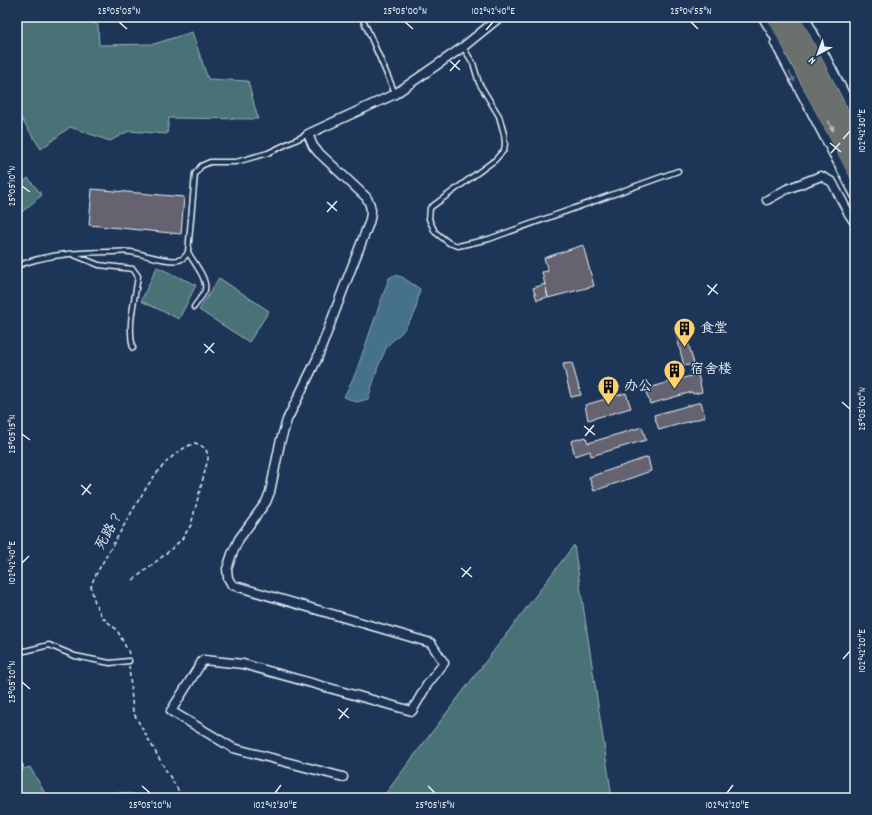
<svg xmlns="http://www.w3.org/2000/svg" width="872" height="815" font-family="Dekko,'LXGW WenKai TC',sans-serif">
  <rect width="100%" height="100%" fill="#1d3557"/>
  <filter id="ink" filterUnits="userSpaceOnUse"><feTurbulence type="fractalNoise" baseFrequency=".025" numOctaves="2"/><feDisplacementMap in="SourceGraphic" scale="8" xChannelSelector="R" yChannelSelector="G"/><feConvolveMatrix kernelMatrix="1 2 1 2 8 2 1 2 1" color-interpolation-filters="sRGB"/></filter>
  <g filter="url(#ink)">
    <path fill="#497277" stroke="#98b2b8" d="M 45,17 L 81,17 L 98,25 L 99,45 L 154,44 L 192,32 L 208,79 L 248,81 L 258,119 L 169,118 L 167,134 L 129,131 L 110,141 L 70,127 L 41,149 L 17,112 L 17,21 Z
      M 28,178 L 42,195 L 17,216 L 17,188 Z
      M 157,267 L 196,285 L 179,319 L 141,301 Z
      M 219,278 L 269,311 L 249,342 L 199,310 Z
      M 574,545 L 612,798 L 382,798 Z
      M 30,767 L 46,795 L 46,798 L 17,798 L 17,771 Z
      M 116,792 L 163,798 L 104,798 Z"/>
    <path fill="#45718a" stroke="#86a4b6" d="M 395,275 L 402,277 L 420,289 L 415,313 L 402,332 L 387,346 L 378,367 L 368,399 L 357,402 L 344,397 L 356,372 L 389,278 Z"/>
    <path fill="#666471" stroke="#e8f1f8" d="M 92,189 L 184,197 L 181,234 L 89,225 Z
      M 583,245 L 594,286 L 548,298 L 542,272 L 548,271 L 544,258 Z
      M 545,284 L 548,297 L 537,300 L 533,288 Z
      M 685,331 L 694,364 L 684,366 L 676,334 Z
      M 572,363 L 581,395 L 571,397 L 563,364 Z
      M 698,374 L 702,392 L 693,394 L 692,392 L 650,404 L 645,389 Z
      M 626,393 L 631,408 L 588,420 L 585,405 Z
      M 701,402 L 705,417 L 659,430 L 654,415 Z
      M 642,427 L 646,440 L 591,456 L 590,451 L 575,456 L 571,441 L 586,437 L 588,443 Z
      M 648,457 L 651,471 L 594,491 L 589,477 Z"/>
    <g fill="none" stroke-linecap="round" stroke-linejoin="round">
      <defs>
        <path id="lane" d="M 362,17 L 395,93
          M 463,47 L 473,63 L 479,83 L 499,116 L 504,134 L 505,144 L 504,150 L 495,160 L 430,208 L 429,219 L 435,232 L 449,243 L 458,246 L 489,239 L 678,171
          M 74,255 L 99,265 L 133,269 L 138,276 C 135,299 127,325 133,348
          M 17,266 C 46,254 79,252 110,252 C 117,252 124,251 131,252 C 143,254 169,263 179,260 C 183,259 186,256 188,252
          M 194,307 C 197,302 203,296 205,290 C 208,279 193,262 188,252 L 195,174 L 201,166 L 210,162 L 236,162 L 268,153 L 308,134
          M 17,649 L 25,651 L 49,645 L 75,656 L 110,663 L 129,661
          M 17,767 L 20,766"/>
        <path id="street" d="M 805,17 L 855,114
          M 775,43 L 855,195
          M 767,200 L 787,189 L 821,176 L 832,182 L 849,214 L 855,223
          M 343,777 L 233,748 L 171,711 L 203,660 L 243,664 L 412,711 L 427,685 L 444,663 L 431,643 L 232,585 L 228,578 L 227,569 L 232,554 L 239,539 L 266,502 L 270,492 L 280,443 L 287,420 L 317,359 L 343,290 L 369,223 C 372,213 372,206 366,197 L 318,152 L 313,146 L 308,134 L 395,94 L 463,47 L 500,17"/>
        <path id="secondary" d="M 765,17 L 784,48"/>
        <path id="highway" d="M 775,17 L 855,171
          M 792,17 L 855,140"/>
      </defs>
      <use href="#lane" stroke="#e8f1f8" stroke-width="7"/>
      <use href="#street" stroke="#e8f1f8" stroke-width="11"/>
      <use href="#secondary" stroke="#e8f1f8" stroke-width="15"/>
      <use href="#highway" stroke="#e8f1f8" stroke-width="18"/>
      <path stroke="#e8f1f8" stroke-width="1.5" stroke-dasharray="4 3" stroke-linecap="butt" d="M 129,654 L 128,651 L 117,630 L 102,617 L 95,603 L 91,587 L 94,578 C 104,560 115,541 126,522 C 143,493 161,456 195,443 C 204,446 208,450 208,459 L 191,525 L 182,539 L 168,552 L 133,580
        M 129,666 L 133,712 L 164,767 L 183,798"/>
      <use href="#lane" stroke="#1d3557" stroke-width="4"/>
      <use href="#street" stroke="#1d3557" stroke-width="8"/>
      <use href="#secondary" stroke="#1d3557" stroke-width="12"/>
      <use href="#highway" stroke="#6b706d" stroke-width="15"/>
    </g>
    <defs><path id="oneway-solid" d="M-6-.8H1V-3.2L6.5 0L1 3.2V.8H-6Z"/></defs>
    <use fill="#64778f" href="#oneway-solid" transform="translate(792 77) rotate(63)"/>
    <use fill="#b6bdc0" href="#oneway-solid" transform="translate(831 126) rotate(63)"/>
  </g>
  <path fill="none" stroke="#e8f1f8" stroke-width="1.5" d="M 119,22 L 127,29M 405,22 L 413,29M 691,22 L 698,29M 486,30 L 493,22M 450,61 L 460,70M 450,71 L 460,60M 843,139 L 850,131M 830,143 L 841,152M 831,153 L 840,143M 22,186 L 30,192M 327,202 L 337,211M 327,212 L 337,201M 707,285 L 718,294M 708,295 L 717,284M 204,344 L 214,353M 205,353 L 214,343M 842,402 L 850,409M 584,426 L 595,435M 22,434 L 30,440M 585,436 L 594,425M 81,485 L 91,494M 82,495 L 91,484M 22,563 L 29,556M 461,568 L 472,577M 462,577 L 471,567M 843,659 L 850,651M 22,682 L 30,689M 338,709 L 349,718M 339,719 L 348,708M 142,786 L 150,793M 428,786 L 435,793M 275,793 L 281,785M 727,793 L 733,785"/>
  <defs>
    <symbol id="building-pin" viewBox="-11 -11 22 30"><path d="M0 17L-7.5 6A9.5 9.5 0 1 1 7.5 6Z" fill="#ffd166" stroke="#1d3557"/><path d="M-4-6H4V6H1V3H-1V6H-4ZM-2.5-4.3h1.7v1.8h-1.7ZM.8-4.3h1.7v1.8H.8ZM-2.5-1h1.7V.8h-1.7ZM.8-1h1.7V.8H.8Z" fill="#111"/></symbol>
  </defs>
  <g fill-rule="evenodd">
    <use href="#building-pin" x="672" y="316" width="25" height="34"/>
    <use href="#building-pin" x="662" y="358" width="25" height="34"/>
    <use href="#building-pin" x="596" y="374" width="25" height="34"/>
  </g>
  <g text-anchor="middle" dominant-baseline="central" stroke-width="3" stroke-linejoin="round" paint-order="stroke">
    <g font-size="14" fill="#e8f1f8" stroke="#1d3557" text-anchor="start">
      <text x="700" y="329">食堂</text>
      <text x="690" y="370">宿舍楼</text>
      <text x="624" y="387">办公</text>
    </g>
    <g font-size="14" fill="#e8f1f8" stroke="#1d3557">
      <text transform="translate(110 531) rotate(-60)">死路？</text>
    </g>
  </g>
  <rect width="872" height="815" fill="none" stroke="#1d3557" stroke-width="44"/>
  <g transform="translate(818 54) rotate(221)" stroke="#1d3557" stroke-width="3" paint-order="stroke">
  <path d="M0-3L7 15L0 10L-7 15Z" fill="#e8f1f8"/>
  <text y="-6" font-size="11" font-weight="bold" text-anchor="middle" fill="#e8f1f8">N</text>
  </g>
  <rect x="22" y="22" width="828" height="771" fill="none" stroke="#e8f1f8" stroke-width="1.5"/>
  <g font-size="10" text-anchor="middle" fill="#e8f1f8">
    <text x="119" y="14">25°05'05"N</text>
    <text x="405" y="14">25°05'00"N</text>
    <text x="493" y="14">102°42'40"E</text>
    <text x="691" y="14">25°04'55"N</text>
    <text transform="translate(861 131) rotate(-90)" y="4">102°42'30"E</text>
    <text transform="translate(11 186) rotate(-90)" y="4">25°05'10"N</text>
    <text transform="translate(861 409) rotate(-90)" y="4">25°05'00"N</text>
    <text transform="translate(11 434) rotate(-90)" y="4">25°05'15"N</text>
    <text transform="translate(11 563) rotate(-90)" y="4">102°42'40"E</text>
    <text transform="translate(861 651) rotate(-90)" y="4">102°42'20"E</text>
    <text transform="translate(11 682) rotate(-90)" y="4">25°05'20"N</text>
    <text x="150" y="808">25°05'20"N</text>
    <text x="275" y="808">102°42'30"E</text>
    <text x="435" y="808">25°05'15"N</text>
    <text x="727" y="808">102°42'20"E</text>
  </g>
</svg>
